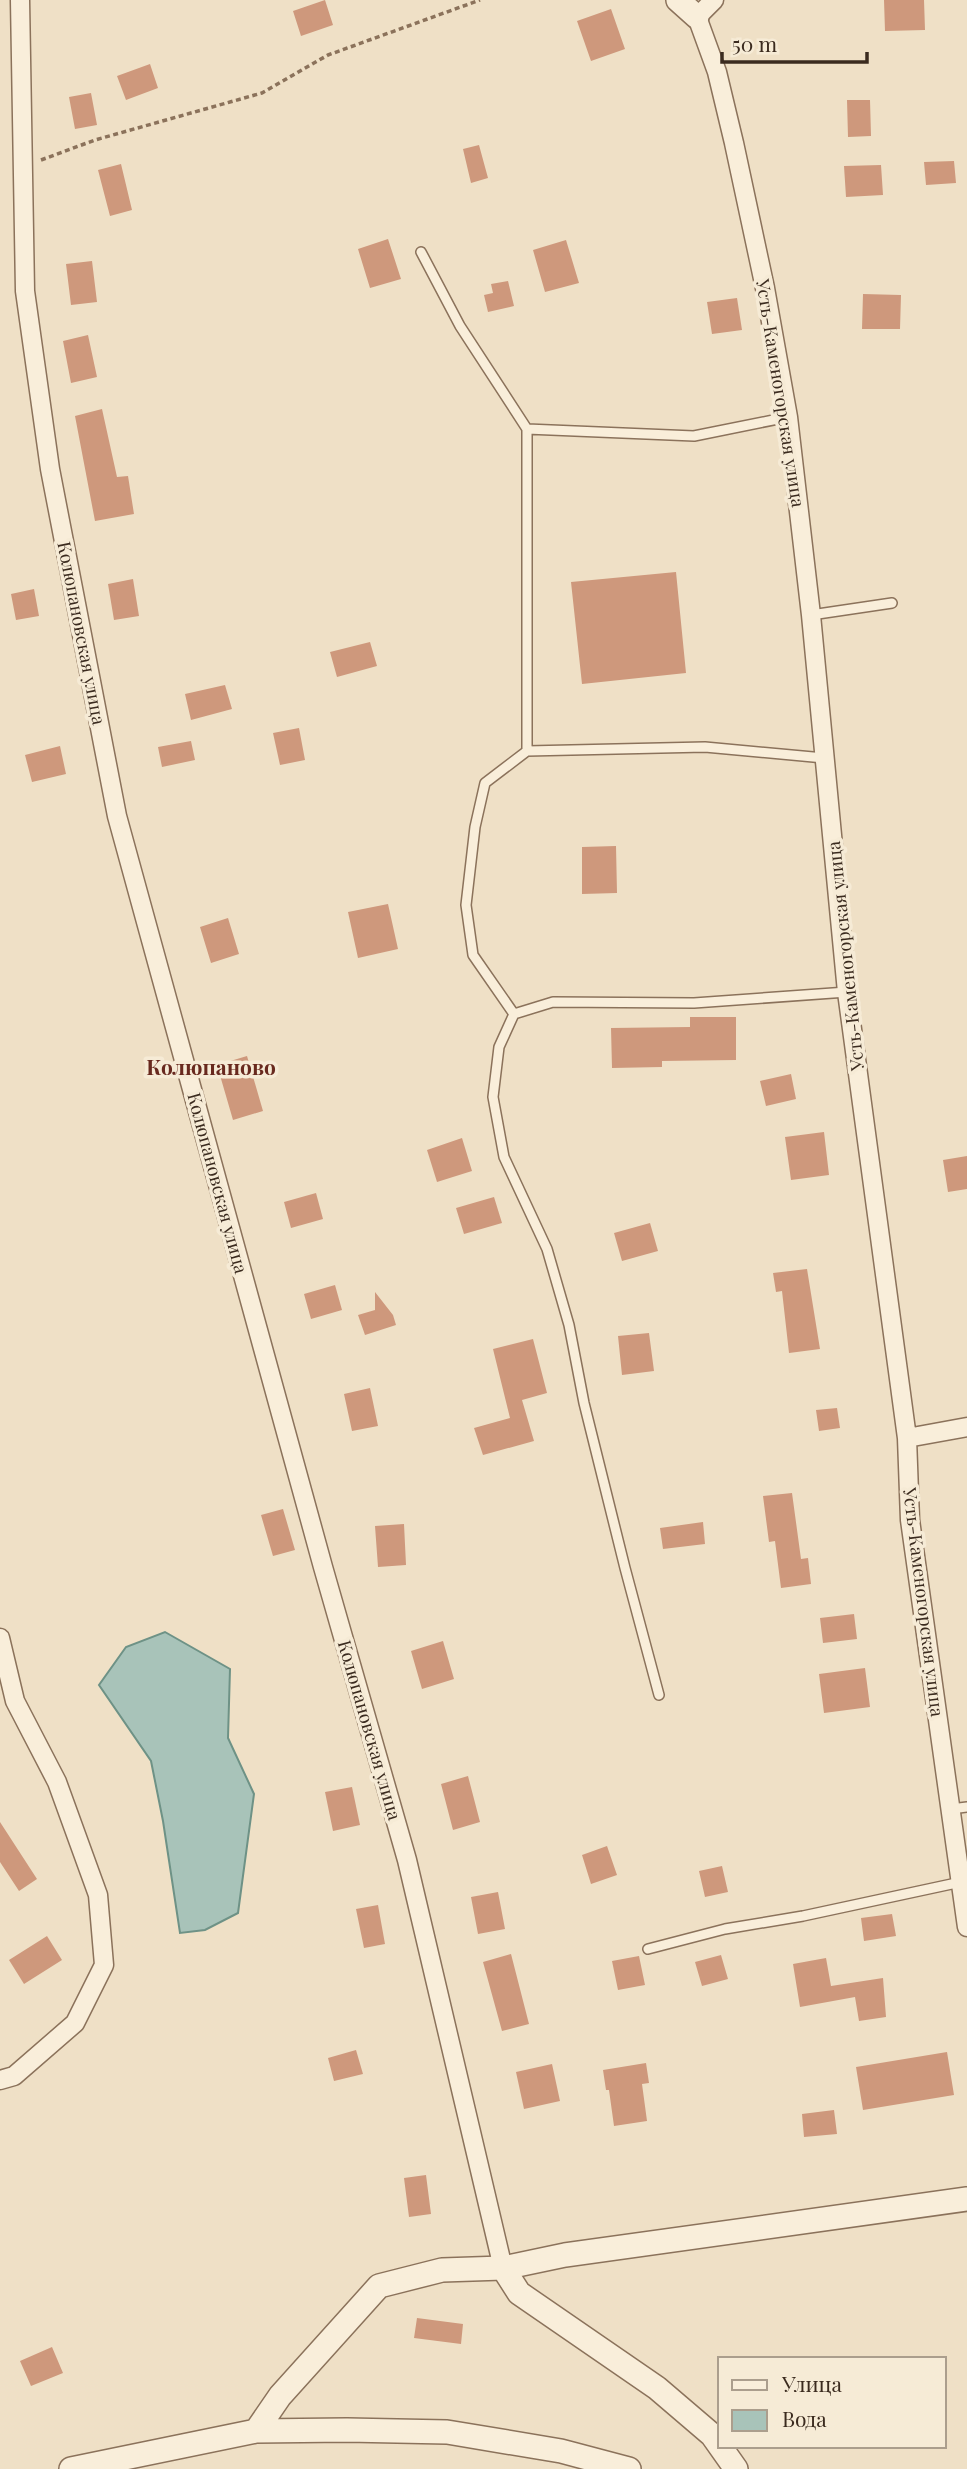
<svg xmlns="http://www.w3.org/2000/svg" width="967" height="2469" font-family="'Playfair Display',serif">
  <rect width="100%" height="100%" fill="#efe0c6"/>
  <path fill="#a8c3b9" stroke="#6e9286" stroke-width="2" d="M 165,1632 L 230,1669 L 228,1738 L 254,1794 L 238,1913 L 205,1930 L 180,1933 L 163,1821 L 151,1761 L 99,1685 L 126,1647 Z"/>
  <path fill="#ce987c" d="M 325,0 L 333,25 L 301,36 L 293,11 Z
    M 884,0 L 924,0 L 925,30 L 885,31 Z
    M 611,9 L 625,49 L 591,61 L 577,21 Z
    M 150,64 L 158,88 L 126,100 L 117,76 Z
    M 91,93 L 97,125 L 75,129 L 69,97 Z
    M 847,100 L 870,100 L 871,136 L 848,137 Z
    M 479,145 L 488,178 L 471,183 L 463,149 Z
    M 954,161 L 956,183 L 926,185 L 924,162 Z
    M 121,164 L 132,210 L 110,216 L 98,170 Z
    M 881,165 L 883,195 L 846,197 L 844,166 Z
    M 388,239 L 401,279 L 370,288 L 358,249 Z
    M 566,240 L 579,283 L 545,292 L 533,250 Z
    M 92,261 L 97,302 L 71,305 L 66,264 Z
    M 508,281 L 514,306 L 488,312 L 484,295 L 493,293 L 491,284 Z
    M 863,294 L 901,295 L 900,329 L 862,329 Z
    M 737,298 L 742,330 L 712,334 L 707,302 Z
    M 88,335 L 97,377 L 71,383 L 63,341 Z
    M 102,409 L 117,477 L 128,476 L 134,514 L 95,521 L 75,416 Z
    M 676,572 L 686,673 L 582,684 L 571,582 Z
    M 133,579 L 139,616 L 114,620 L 108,584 Z
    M 34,589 L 39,616 L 16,620 L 11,594 Z
    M 370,642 L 377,666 L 337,677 L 330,652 Z
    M 225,685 L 232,709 L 191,720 L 185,694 Z
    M 299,728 L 305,760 L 280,765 L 273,733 Z
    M 191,741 L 195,760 L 162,767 L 158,747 Z
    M 60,746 L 66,774 L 32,782 L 25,755 Z
    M 616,846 L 617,893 L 582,894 L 582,847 Z
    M 388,904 L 398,949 L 358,958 L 348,912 Z
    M 228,918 L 239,954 L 211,963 L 200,927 Z
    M 690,1017 L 736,1017 L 736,1060 L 662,1061 L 662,1067 L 612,1068 L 611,1028 L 690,1027 Z
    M 247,1056 L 263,1111 L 233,1120 L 217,1065 Z
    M 791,1074 L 796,1099 L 766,1106 L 760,1081 Z
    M 824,1132 L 829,1175 L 791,1180 L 785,1137 Z
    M 462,1138 L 472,1171 L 437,1182 L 427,1150 Z
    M 967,1156 L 967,1189 L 948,1192 L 943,1160 Z
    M 316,1193 L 323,1219 L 291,1228 L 284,1202 Z
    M 494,1197 L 502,1223 L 464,1234 L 456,1208 Z
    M 650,1223 L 658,1251 L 622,1261 L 614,1233 Z
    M 807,1269 L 820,1349 L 789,1353 L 782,1291 L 776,1292 L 773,1273 Z
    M 335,1285 L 342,1310 L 311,1319 L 304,1294 Z
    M 375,1292 L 393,1315 L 396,1325 L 365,1335 L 358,1315 L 375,1310 Z
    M 649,1333 L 654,1371 L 622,1375 L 618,1336 Z
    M 533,1339 L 547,1393 L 522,1400 L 534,1441 L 483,1455 L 474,1428 L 510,1418 L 493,1349 Z
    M 370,1388 L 378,1426 L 352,1431 L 344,1394 Z
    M 837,1408 L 840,1428 L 819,1431 L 816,1410 Z
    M 792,1493 L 801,1559 L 808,1558 L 811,1584 L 781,1588 L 775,1541 L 769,1542 L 763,1496 Z
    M 283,1509 L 295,1550 L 273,1556 L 261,1515 Z
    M 703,1522 L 705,1544 L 663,1549 L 660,1528 Z
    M 404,1524 L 406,1565 L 378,1567 L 375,1526 Z
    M 854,1614 L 857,1639 L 823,1643 L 820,1618 Z
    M 443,1641 L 454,1679 L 422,1689 L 411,1651 Z
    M 865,1668 L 870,1707 L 824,1713 L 819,1674 Z
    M 468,1776 L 480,1822 L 453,1830 L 441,1784 Z
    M 352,1787 L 360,1825 L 333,1831 L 325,1792 Z
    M 0,1822 L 37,1879 L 19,1891 L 0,1862 Z
    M 607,1846 L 617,1875 L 591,1884 L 582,1855 Z
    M 722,1866 L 728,1892 L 705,1897 L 699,1871 Z
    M 498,1892 L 505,1929 L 478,1934 L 471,1897 Z
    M 378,1905 L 385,1944 L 364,1948 L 356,1909 Z
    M 892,1914 L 896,1936 L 864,1941 L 861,1918 Z
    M 47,1936 L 62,1960 L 24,1984 L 9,1960 Z
    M 511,1954 L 529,2024 L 502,2031 L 483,1962 Z
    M 721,1955 L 728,1979 L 702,1986 L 695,1962 Z
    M 639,1956 L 645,1985 L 618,1990 L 612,1961 Z
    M 826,1958 L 831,1986 L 883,1978 L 886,2017 L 859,2021 L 855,1997 L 800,2007 L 793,1964 Z
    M 356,2050 L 363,2074 L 334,2081 L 328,2058 Z
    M 947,2052 L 954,2095 L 863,2110 L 856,2067 Z
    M 646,2063 L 649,2083 L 642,2084 L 647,2121 L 614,2126 L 609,2090 L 606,2090 L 603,2070 Z
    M 552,2064 L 560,2101 L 524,2109 L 516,2072 Z
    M 834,2110 L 837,2134 L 804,2137 L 802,2114 Z
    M 426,2175 L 431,2214 L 409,2217 L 404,2178 Z
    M 417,2318 L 463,2324 L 461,2344 L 414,2338 Z
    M 52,2347 L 63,2373 L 31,2386 L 20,2361 Z"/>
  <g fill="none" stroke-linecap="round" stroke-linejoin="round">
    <defs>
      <path id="service" d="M 421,252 L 460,326 L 527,429
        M 788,417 L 694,436 L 527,429 L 527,751 L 705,747 L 824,758
        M 811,615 L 892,603
        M 514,1014 L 473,955 L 466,905 L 475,827 L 485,783 L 527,751
        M 659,1695 L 625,1568 L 584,1403 L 569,1325 L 547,1249 L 504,1157 L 493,1097 L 499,1047 L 514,1014 L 553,1002 L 694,1003 L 847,992
        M 951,1809 L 967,1807
        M 648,1949 L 725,1929 L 803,1916 L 961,1882"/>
      <path id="minor" d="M 20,0 L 25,291 L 50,469 L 117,816 L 323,1567 L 407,1860 L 503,2268
        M 714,0 L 697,17 L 717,72 L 734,143 L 765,288 L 788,417 L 811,615 L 847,992 L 907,1438 L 910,1520 L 967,1927
        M 907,1438 L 967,1427
        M 0,1638 L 15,1701 L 57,1782 L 98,1895 L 104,1965 L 75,2023 L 14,2076 L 0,2080"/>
      <path id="tertiary" d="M 678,0 L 697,17
        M 503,2268 L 519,2293 L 657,2388 L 712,2435 L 736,2469
        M 256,2431 L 280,2396 L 379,2286 L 442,2270 L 503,2268 L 565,2255 L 967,2199
        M 71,2469 L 256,2431 L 347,2430 L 447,2432 L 561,2451 L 629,2469"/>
    </defs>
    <use href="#service" stroke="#8b725b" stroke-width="12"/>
    <use href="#minor" stroke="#8b725b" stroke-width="21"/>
    <use href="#tertiary" stroke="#8b725b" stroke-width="26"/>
    <path stroke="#8b725b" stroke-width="3.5" stroke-dasharray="5 3.5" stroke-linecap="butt" d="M 41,160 L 95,140 L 262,93 L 328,55 L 480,0"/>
    <use href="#service" stroke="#f9eeda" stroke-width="9"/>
    <use href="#minor" stroke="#f9eeda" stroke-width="18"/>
    <use href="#tertiary" stroke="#f9eeda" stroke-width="23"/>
  </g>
  <g text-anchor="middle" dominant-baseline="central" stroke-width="7" stroke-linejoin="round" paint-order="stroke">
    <g font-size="18" fill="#3b2b1f" stroke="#f6ebd6">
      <text transform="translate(781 393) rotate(81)">Усть-Каменогорская улица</text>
      <text transform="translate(82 633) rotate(79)">Колюпановская улица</text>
      <text transform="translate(845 956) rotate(-96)">Усть-Каменогорская улица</text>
      <text transform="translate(218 1183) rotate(75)">Колюпановская улица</text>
      <text transform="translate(924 1602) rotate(83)">Усть-Каменогорская улица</text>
      <text transform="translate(370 1730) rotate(74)">Колюпановская улица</text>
    </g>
    <g font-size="21" font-weight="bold" fill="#68291e" stroke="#f6ebd6">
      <text x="211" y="1066">Колюпаново</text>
    </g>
  </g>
  <rect x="718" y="2357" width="228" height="91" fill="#f6ebd6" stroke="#ab9e8d" stroke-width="2"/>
  <rect x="732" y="2380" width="35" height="10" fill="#f9eeda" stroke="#ab9e8d" stroke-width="2"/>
  <text x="782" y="2392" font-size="21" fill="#3b2b1f">Улица</text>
  <rect x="732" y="2410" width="35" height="21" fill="#a8c3b9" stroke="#ab9e8d" stroke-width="2"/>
  <text x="782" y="2427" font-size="21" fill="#3b2b1f">Вода</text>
  <path d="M722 52v10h145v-10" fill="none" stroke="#3b2b1f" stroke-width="3.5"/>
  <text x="732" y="52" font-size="21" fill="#3b2b1f" stroke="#f6ebd6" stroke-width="5" paint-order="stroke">50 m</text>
</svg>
